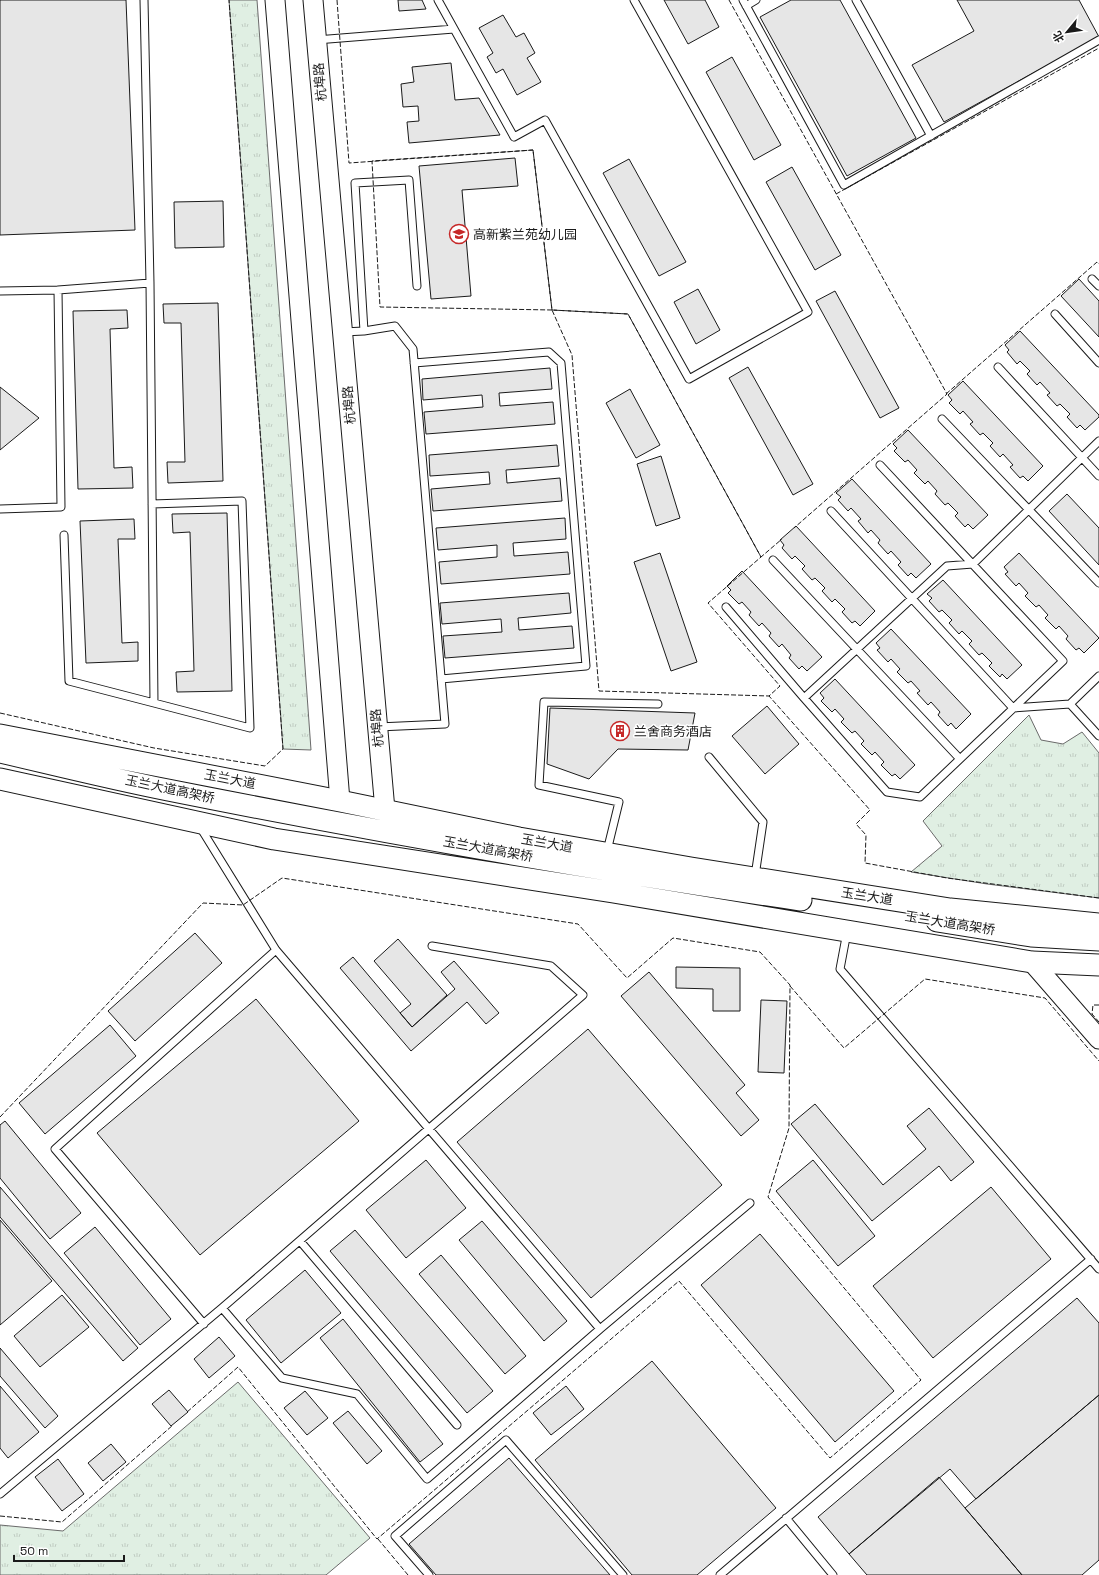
<svg xmlns="http://www.w3.org/2000/svg" width="1099" height="1575" font-family="'Space Grotesk','Noto Sans SC',sans-serif">
  <defs>
    <pattern id="grass-tufts" width="24" height="20" patternUnits="userSpaceOnUse"><rect width="24" height="20" fill="#e0efe3"/><path d="M3 7l-1-3M5 7V3M7 7l1-3M15 17l-1-3M17 17v-4M19 17l1-3" fill="none" stroke="#c0ccc2"/></pattern>
  </defs>
  <rect width="100%" height="100%" fill="#fff"/>
  <path fill="url(#grass-tufts)" stroke="#6a6a6a" d="M 229,0 L 257,0 L 311,750 L 283,749 Z
    M 1029,715 L 1041,740 L 1063,744 L 1082,732 L 1099,753 L 1099,898 L 987,884 L 911,872 L 942,846 L 923,821 Z
    M 238,1382 L 370,1538 L 326,1575 L 0,1575 L 0,1525 L 63,1531 Z"/>
  <path fill="#e6e6e6" stroke="#1a1a1a" d="M 0,0 L 126,0 L 135,230 L 0,235 Z
    M 398,0 L 422,0 L 426,9 L 399,11 Z
    M 664,0 L 705,0 L 719,27 L 688,44 Z
    M 791,0 L 840,0 L 916,138 L 847,176 L 760,17 Z
    M 957,0 L 1079,0 L 1099,37 L 944,122 L 912,65 L 974,31 Z
    M 503,15 L 516,37 L 524,33 L 535,53 L 527,58 L 541,82 L 517,95 L 503,69 L 496,73 L 487,57 L 493,53 L 479,28 Z
    M 732,57 L 781,145 L 754,160 L 706,72 Z
    M 451,63 L 455,100 L 479,98 L 500,135 L 409,143 L 407,122 L 419,121 L 418,106 L 403,107 L 401,84 L 414,82 L 412,67 Z
    M 515,158 L 518,186 L 462,190 L 471,296 L 431,299 L 419,166 Z
    M 629,159 L 686,262 L 659,276 L 603,173 Z
    M 792,167 L 841,255 L 815,270 L 766,182 Z
    M 223,201 L 224,247 L 175,248 L 174,202 Z
    M 1079,279 L 1099,301 L 1099,337 L 1061,296 Z
    M 698,289 L 720,330 L 696,344 L 674,302 Z
    M 835,291 L 899,408 L 880,418 L 816,301 Z
    M 218,303 L 223,481 L 168,483 L 167,462 L 185,462 L 181,323 L 164,323 L 163,304 Z
    M 127,310 L 128,328 L 110,329 L 114,468 L 132,467 L 133,488 L 78,489 L 73,311 Z
    M 1020,331 L 1099,415 L 1099,417 L 1085,430 L 1080,425 L 1077,428 L 1067,417 L 1070,414 L 1060,404 L 1057,406 L 1047,395 L 1050,393 L 1040,382 L 1037,385 L 1027,374 L 1030,371 L 1020,361 L 1017,364 L 1007,352 L 1009,350 L 1005,345 Z
    M 748,367 L 813,484 L 793,495 L 729,378 Z
    M 550,368 L 552,389 L 499,393 L 500,406 L 553,402 L 555,424 L 426,434 L 424,412 L 483,407 L 482,395 L 423,400 L 422,379 Z
    M 963,381 L 1043,466 L 1028,481 L 1023,476 L 1020,478 L 1010,467 L 1013,465 L 1003,454 L 1000,457 L 990,446 L 993,443 L 983,433 L 980,435 L 970,424 L 973,422 L 963,411 L 960,414 L 949,403 L 952,400 L 948,395 Z
    M 0,387 L 39,418 L 0,450 Z
    M 630,389 L 660,445 L 636,458 L 606,403 Z
    M 908,430 L 988,515 L 973,529 L 968,524 L 965,527 L 955,516 L 958,513 L 948,503 L 945,505 L 935,494 L 937,491 L 928,481 L 925,484 L 914,473 L 917,470 L 908,460 L 905,462 L 894,451 L 897,448 L 893,444 Z
    M 557,445 L 559,466 L 506,470 L 507,483 L 560,478 L 562,501 L 433,511 L 431,489 L 490,484 L 489,472 L 430,476 L 429,455 Z
    M 661,456 L 680,518 L 656,526 L 637,464 Z
    M 852,479 L 931,564 L 916,578 L 911,573 L 908,576 L 898,565 L 901,562 L 891,551 L 888,554 L 878,543 L 880,540 L 871,530 L 868,533 L 858,521 L 861,519 L 851,508 L 848,511 L 838,500 L 841,497 L 836,493 Z
    M 1067,494 L 1099,528 L 1099,565 L 1049,511 Z
    M 227,513 L 232,691 L 177,692 L 176,672 L 194,671 L 190,532 L 173,533 L 172,514 Z
    M 565,518 L 566,539 L 513,543 L 514,556 L 568,552 L 570,574 L 441,584 L 439,562 L 497,557 L 497,545 L 438,550 L 436,528 Z
    M 134,519 L 135,539 L 118,539 L 122,643 L 138,642 L 138,661 L 86,663 L 80,521 Z
    M 796,526 L 875,611 L 860,626 L 855,621 L 852,623 L 842,612 L 845,609 L 835,599 L 832,602 L 822,591 L 825,588 L 815,578 L 812,580 L 802,569 L 805,566 L 795,556 L 792,559 L 782,548 L 784,545 L 780,540 Z
    M 660,553 L 697,662 L 671,671 L 634,562 Z
    M 1019,553 L 1099,638 L 1084,653 L 1079,648 L 1076,650 L 1066,639 L 1068,636 L 1059,626 L 1056,629 L 1045,618 L 1048,615 L 1039,605 L 1036,607 L 1025,596 L 1028,593 L 1019,583 L 1016,586 L 1005,574 L 1008,572 L 1004,567 Z
    M 742,571 L 822,657 L 807,671 L 802,666 L 799,669 L 789,658 L 791,655 L 782,644 L 779,647 L 769,636 L 771,633 L 762,623 L 759,626 L 749,615 L 751,612 L 742,602 L 739,604 L 728,593 L 731,590 L 727,586 Z
    M 943,580 L 1022,665 L 1007,679 L 1002,674 L 1000,677 L 989,666 L 992,663 L 982,653 L 979,655 L 969,644 L 972,641 L 962,631 L 959,634 L 949,623 L 952,620 L 942,610 L 939,612 L 929,601 L 932,598 L 927,594 Z
    M 569,593 L 571,613 L 518,618 L 519,630 L 572,626 L 574,648 L 445,658 L 443,636 L 502,632 L 501,619 L 442,624 L 440,603 Z
    M 891,629 L 971,714 L 956,729 L 951,723 L 948,726 L 938,715 L 940,712 L 931,702 L 928,705 L 917,693 L 920,691 L 911,681 L 908,683 L 897,672 L 900,669 L 891,659 L 888,662 L 877,650 L 880,648 L 876,643 Z
    M 835,679 L 915,765 L 900,779 L 895,774 L 892,776 L 881,765 L 884,762 L 875,752 L 872,755 L 861,744 L 864,741 L 855,731 L 852,733 L 841,722 L 844,719 L 835,709 L 832,712 L 821,701 L 824,698 L 820,693 Z
    M 767,706 L 799,744 L 765,774 L 732,736 Z
    M 550,708 L 695,713 L 688,750 L 618,749 L 589,779 L 547,764 Z
    M 195,933 L 222,963 L 135,1041 L 108,1011 Z
    M 398,939 L 447,995 L 412,1027 L 400,1013 L 411,1004 L 374,961 Z
    M 353,957 L 412,1027 L 455,989 L 441,972 L 454,961 L 499,1013 L 486,1024 L 467,1002 L 411,1051 L 340,968 Z
    M 676,967 L 740,968 L 740,1011 L 713,1011 L 713,989 L 676,988 Z
    M 649,972 L 745,1085 L 736,1093 L 759,1120 L 741,1136 L 621,996 Z
    M 256,999 L 359,1121 L 200,1255 L 97,1133 Z
    M 761,1000 L 787,1001 L 784,1073 L 758,1072 Z
    M 110,1025 L 136,1056 L 45,1134 L 19,1103 Z
    M 588,1029 L 722,1185 L 591,1298 L 457,1142 Z
    M 815,1104 L 883,1185 L 926,1149 L 907,1126 L 929,1108 L 974,1162 L 951,1181 L 939,1166 L 872,1221 L 791,1124 Z
    M 5,1121 L 81,1213 L 50,1239 L 0,1178 L 0,1125 Z
    M 426,1160 L 466,1208 L 406,1258 L 366,1210 Z
    M 813,1160 L 875,1236 L 838,1266 L 776,1191 Z
    M 0,1187 L 138,1348 L 123,1361 L 0,1217 Z
    M 991,1187 L 1051,1259 L 933,1358 L 873,1286 Z
    M 0,1220 L 52,1281 L 0,1325 Z
    M 482,1221 L 567,1321 L 544,1341 L 459,1240 Z
    M 95,1227 L 171,1319 L 140,1345 L 64,1253 Z
    M 355,1230 L 493,1391 L 467,1413 L 330,1251 Z
    M 760,1234 L 894,1391 L 835,1442 L 701,1285 Z
    M 441,1255 L 526,1356 L 505,1374 L 419,1274 Z
    M 305,1270 L 341,1313 L 281,1363 L 246,1320 Z
    M 62,1295 L 89,1327 L 40,1367 L 14,1336 Z
    M 1077,1298 L 1099,1323 L 1099,1395 L 976,1499 L 950,1469 L 849,1554 L 818,1517 Z
    M 343,1319 L 443,1444 L 420,1462 L 320,1338 Z
    M 219,1337 L 235,1356 L 209,1378 L 194,1359 Z
    M 0,1348 L 58,1416 L 45,1428 L 0,1376 Z
    M 652,1361 L 776,1508 L 697,1575 L 632,1575 L 535,1460 Z
    M 0,1386 L 39,1432 L 8,1458 L 0,1448 Z
    M 566,1386 L 584,1409 L 551,1435 L 533,1413 Z
    M 169,1390 L 188,1412 L 171,1426 L 152,1404 Z
    M 305,1391 L 328,1418 L 307,1435 L 284,1408 Z
    M 1099,1395 L 1099,1560 L 1082,1575 L 1022,1575 L 965,1508 Z
    M 348,1411 L 382,1451 L 367,1464 L 333,1423 Z
    M 111,1444 L 126,1462 L 103,1481 L 88,1463 Z
    M 509,1458 L 610,1575 L 436,1575 L 409,1544 Z
    M 58,1459 L 84,1494 L 62,1511 L 35,1477 Z
    M 939,1477 L 965,1508 L 1022,1575 L 867,1575 L 849,1554 Z"/>
  <g fill="none" stroke-linecap="round" stroke-linejoin="round">
    <defs>
      <path id="lane" d="M 438,0 L 514,137 L 545,120 L 689,379 L 808,312 L 634,0
        M 743,0 L 844,185 L 1099,40
        M 856,0 L 931,136
        M 746,6 L 756,0
        M 316,40 L 454,29
        M 1092,279 L 1099,286
        M 58,290 L 150,283 L 144,0
        M 0,291 L 58,290 L 61,507 L 0,509
        M 1055,314 L 1099,363
        M 364,331 L 395,326 L 413,349 L 445,724 L 378,727
        M 343,332 L 364,331 L 355,183 L 409,180 L 417,286
        M 414,363 L 549,352 L 561,363 L 586,666 L 441,679
        M 998,367 L 1099,476
        M 942,419 L 1099,583
        M 880,465 L 1063,661 L 920,797 L 887,792 L 804,698 L 947,566 L 973,564 L 1099,441
        M 152,504 L 242,501 L 250,728 L 154,703
        M 831,511 L 1013,708 L 1070,704
        M 64,535 L 69,681 L 154,703 L 150,283
        M 773,560 L 960,759
        M 726,607 L 804,698
        M 1099,676 L 1070,704 L 1099,736
        M 709,757 L 763,822 L 755,876
        M 200,827 L 276,950 L 600,1329 L 750,1203
        M 607,851 L 619,802 L 539,785 L 544,702 L 658,704
        M 847,932 L 840,969 L 1099,1269
        M 300,1241 L 457,1425
        M 222,1308 L 282,1378 L 357,1394 L 427,1479 L 600,1329
        M 204,1324 L 55,1149 L 276,950
        M 0,1494 L 222,1308 L 583,995 L 551,966 L 432,946
        M 786,1518 L 833,1575
        M 429,1575 L 395,1536 L 506,1440 L 623,1575
        M 720,1575 L 1091,1259"/>
      <path id="secondary" d="M 275,0 L 340,801
        M 313,0 L 385,810
        M 1032,962 L 1099,1039"/>
      <path id="primary" d="M 0,735 L 340,801 L 519,838 L 691,868 L 950,909 L 1099,924
        M 0,752 C 56,765 112,779 168,790 C 378,832 589,869 801,900
        M 0,779 L 274,839 L 613,892 L 1032,962 L 1099,965
        M 937,921 L 1031,936 L 1099,940"/>
    </defs>
    <use href="#lane" stroke="#1a1a1a" stroke-width="9"/>
    <use href="#secondary" stroke="#1a1a1a" stroke-width="21"/>
    <use href="#primary" stroke="#1a1a1a" stroke-width="23"/>
    <use href="#lane" stroke="#fff" stroke-width="7"/>
    <use href="#secondary" stroke="#fff" stroke-width="19"/>
    <use href="#primary" stroke="#fff" stroke-width="21"/>
    <path stroke="#1a1a1a" stroke-width="1" stroke-dasharray="5 2" stroke-linecap="butt" d="M 337,0 L 349,163 L 533,150 L 552,310 L 628,314 L 761,557 L 782,539
      M 729,0 L 947,394 L 794,528
      M 533,150 L 552,310 L 380,307 L 372,161 Z
      M 836,194 L 1099,48
      M 552,310 L 628,314 L 761,557 L 708,603 L 780,686 L 769,696 L 599,691 L 572,355 Z
      M 946,394 L 1097,262 L 1099,264
      M 770,695 L 769,696 L 870,810 L 856,824 L 866,835 L 865,863 L 947,878 L 1099,898
      M 0,713 L 154,748 L 265,766 L 283,749 L 229,0
      M 790,986 L 844,1048 L 925,979 L 1045,998 L 1099,1061
      M 1099,1005 L 1093,1005 L 1092,1014 L 1099,1022
      M 0,1117 L 203,903 L 243,905 L 282,878 L 578,924 L 627,978 L 673,938 L 760,952 L 790,985 L 789,1128 L 768,1197 L 921,1380 L 830,1458 L 679,1281 L 377,1539 L 238,1367 L 186,1413
      M 0,1516 L 62,1522 L 173,1425
      M 378,1539 L 408,1575"/>
  </g>
  <defs>
    <symbol id="school-ring" viewBox="-11 -11 22 22"><circle r="9.5" fill="#fff" stroke="#c62828" stroke-width="1.5"/><path d="M0-5L7-2L0 1L-7-2ZM-4 1L0 2.5L4 1V4Q0 6-4 4Z" fill="#c62828"/></symbol>
    <symbol id="building-ring" viewBox="-11 -11 22 22"><circle r="9.5" fill="#fff" stroke="#c62828" stroke-width="1.5"/><path d="M-4-6H4V6H1V3H-1V6H-4ZM-2.5-4.3h1.7v1.8h-1.7ZM.8-4.3h1.7v1.8H.8ZM-2.5-1h1.7V.8h-1.7ZM.8-1h1.7V.8H.8Z" fill="#c62828"/></symbol>
  </defs>
  <g fill-rule="evenodd">
    <use href="#school-ring" x="448" y="223" width="22" height="22"/>
    <use href="#building-ring" x="609" y="720" width="22" height="22"/>
  </g>
  <g text-anchor="middle" dominant-baseline="central" stroke-width="3" stroke-linejoin="round" paint-order="stroke">
    <g font-size="13" fill="#1a1a1a" stroke="#fff">
      <text transform="translate(320 82) rotate(-95)">杭埠路</text>
      <text transform="translate(349 405) rotate(-95)">杭埠路</text>
      <text transform="translate(377 728) rotate(-95)">杭埠路</text>
      <text transform="translate(230 779) rotate(11)">玉兰大道</text>
      <text transform="translate(170 789) rotate(12)">玉兰大道高架桥</text>
      <text transform="translate(547 843) rotate(10)">玉兰大道</text>
      <text transform="translate(488 849) rotate(10)">玉兰大道高架桥</text>
      <text transform="translate(867 896) rotate(9)">玉兰大道</text>
      <text transform="translate(950 923) rotate(9)">玉兰大道高架桥</text>
    </g>
    <g font-size="13" fill="#1a1a1a" stroke="#fff" text-anchor="start">
      <text x="473" y="234">高新紫兰苑幼儿园</text>
      <text x="634" y="731">兰舍商务酒店</text>
    </g>
  </g>
  <g transform="translate(1067 32) rotate(241)" stroke="#ffffff" stroke-width="3" paint-order="stroke">
  <path d="M0-3L7 15L0 10L-7 15Z" fill="#1a1a1a"/>
  <text y="-6" font-size="11" font-weight="bold" text-anchor="middle" fill="#1a1a1a">北</text>
  </g>
  <path d="M14 1555v6h110v-6" fill="none" stroke="#1a1a1a" stroke-width="2"/>
  <text x="20" y="1555" font-size="12" fill="#1a1a1a" stroke="#ffffff" stroke-width="3" paint-order="stroke">50 m</text>
</svg>
